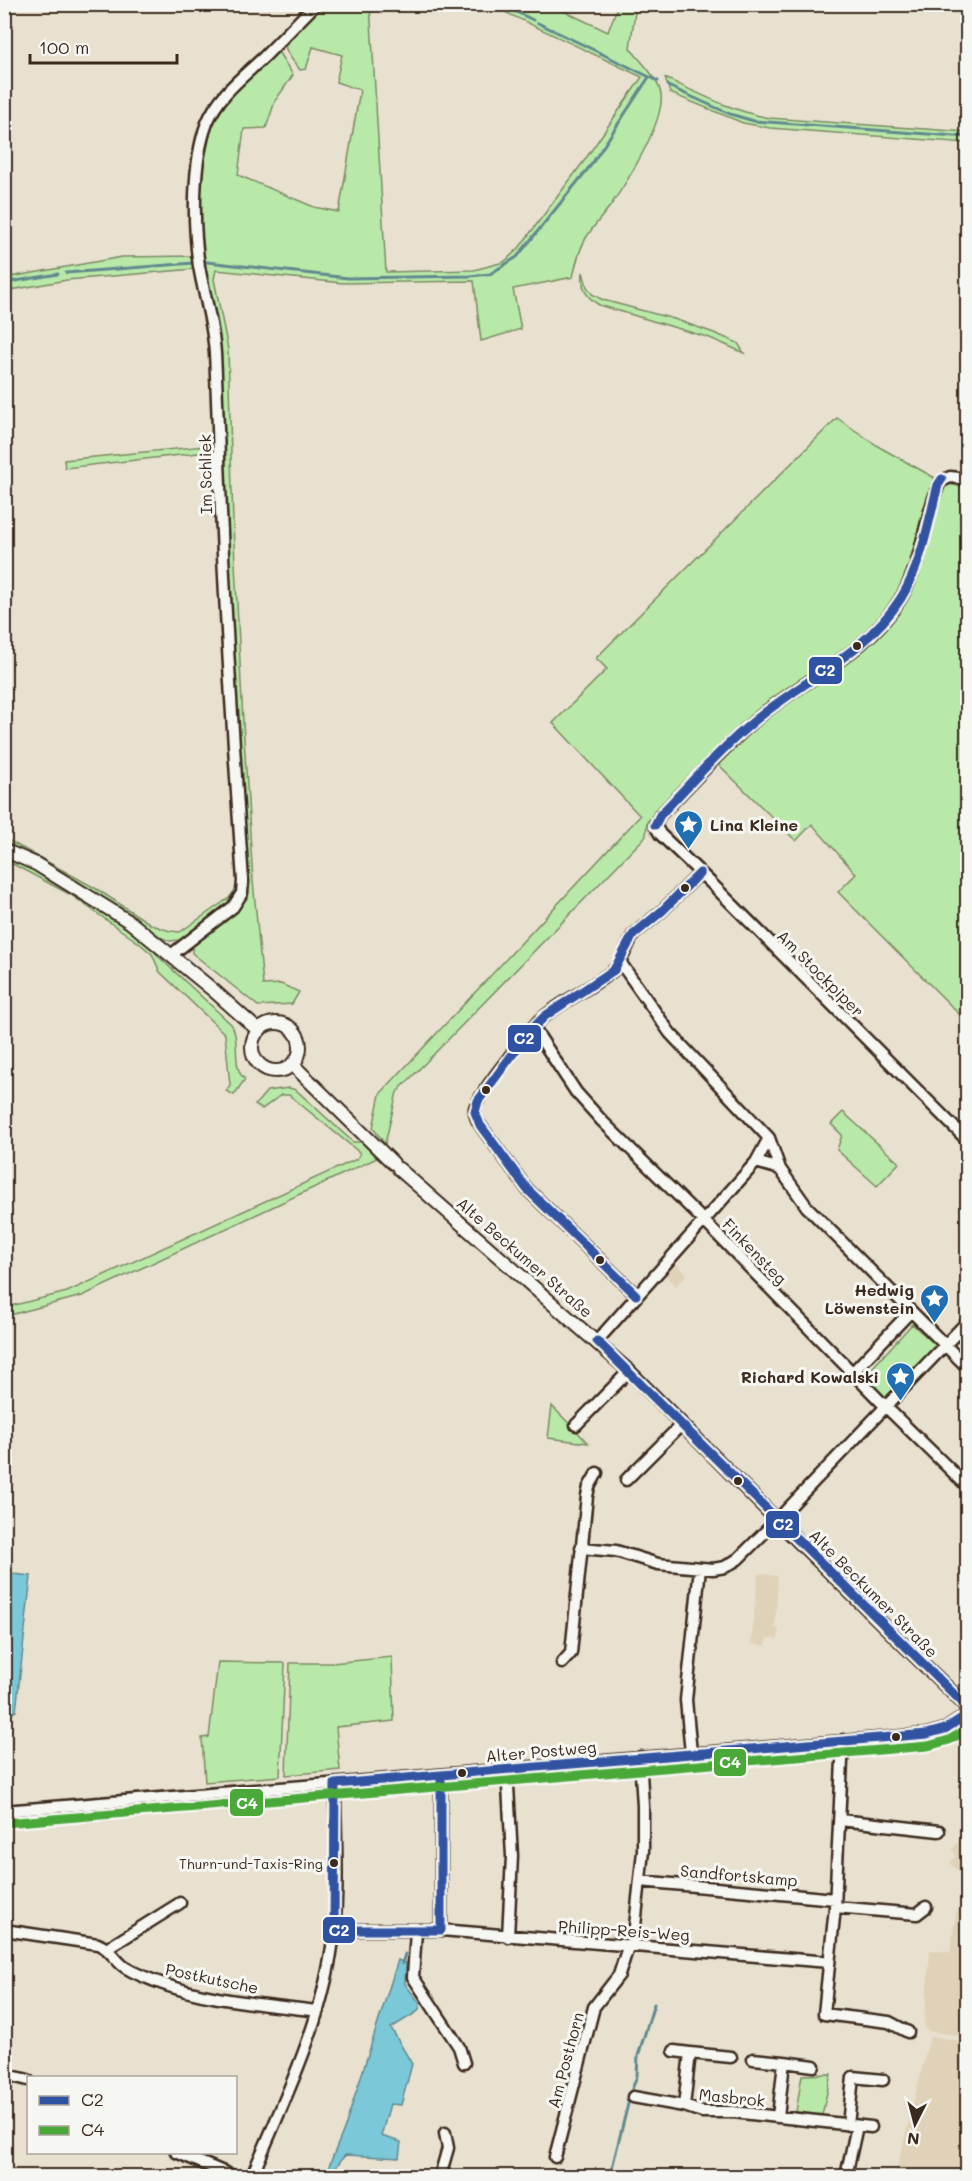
<svg xmlns="http://www.w3.org/2000/svg" width="972" height="2181" font-family="Mali,sans-serif">
  <rect width="100%" height="100%" fill="#e9e1d0"/>
  <filter id="ink" filterUnits="userSpaceOnUse"><feTurbulence type="fractalNoise" baseFrequency=".0167" numOctaves="2"/><feDisplacementMap in="SourceGraphic" scale="12" xChannelSelector="R" yChannelSelector="G"/><feConvolveMatrix kernelMatrix="1 2 1 2 8 2 1 2 1" color-interpolation-filters="sRGB"/></filter>
  <g filter="url(#ink)">
    <path fill="#e0d2b8" d="M 675,1263 L 687,1274 L 676,1286 L 664,1274 Z
      M 758,1573 L 778,1576 L 775,1628 L 779,1629 L 778,1639 L 767,1638 L 766,1646 L 751,1644 Z
      M 963,1837 L 967,1841 L 968,1869 L 962,1875 L 950,1863 L 956,1856 L 952,1849 Z
      M 967,1900 L 967,2037 L 927,2031 L 924,2024 L 930,1950 L 950,1952 L 956,1913 Z
      M 930,2036 L 967,2042 L 967,2176 L 895,2176 Z"/>
    <path fill="#b9e9a8" stroke="#7a8a63" stroke-width="1.5" d="M 321,5 L 370,5 L 386,272 L 474,270 L 504,262 L 519,248 L 584,161 L 642,77 L 490,5 L 551,5 L 608,32 L 618,5 L 636,5 L 630,48 C 640,61 658,77 661,94 C 665,121 627,182 611,205 C 603,216 593,226 586,238 C 579,250 576,263 573,277 L 513,289 L 521,329 L 481,341 L 474,281 L 343,283 L 216,270 L 214,279 L 228,349 L 233,524 L 243,722 L 253,881 L 263,985 L 281,984 L 299,992 L 292,1004 L 258,1006 L 192,953 L 193,943 C 214,928 246,913 248,885 L 226,526 L 223,418 L 218,348 L 198,228 L 201,179 L 212,124 L 223,101 L 269,57 L 275,53 L 279,53 L 293,75 L 275,101 L 266,128 L 244,129 L 238,175 L 314,207 L 339,212 L 360,90 L 336,82 L 342,55 L 313,47 L 306,69 L 300,70 C 296,64 288,56 286,49 C 281,38 313,13 321,5 Z
      M 665,78 C 700,94 732,111 769,118 L 967,132 L 967,143 L 770,128 L 743,123 L 670,93 Z
      M 195,256 L 194,269 L 67,280 L 5,291 L 5,278 L 122,257 Z
      M 583,272 L 587,287 L 592,294 L 603,300 L 674,319 L 714,333 L 738,343 L 744,353 L 710,338 L 599,305 C 585,296 581,288 583,272 Z
      M 837,418 L 881,448 L 935,478 L 916,556 L 904,585 L 882,619 L 852,646 L 824,665 L 705,763 L 647,822 L 646,836 L 397,1092 L 385,1144 L 373,1128 L 380,1094 L 640,816 L 553,723 L 607,669 L 596,658 Z
      M 215,445 L 216,451 L 65,468 L 64,460 Z
      M 948,484 L 967,488 L 967,1022 L 838,892 L 856,874 L 812,824 L 796,841 L 717,763 L 743,736 L 778,707 L 861,651 L 911,589 L 918,576 L 940,493 L 942,487 Z
      M 4,838 L 95,888 L 152,925 L 170,931 L 180,932 L 229,898 L 235,890 L 238,878 L 235,896 L 227,907 L 180,940 L 170,941 L 162,938 L 116,908 L 5,845 Z
      M 4,854 C 44,873 137,921 159,957 L 231,1024 C 241,1039 231,1069 245,1079 L 234,1095 L 226,1091 L 230,1085 L 225,1034 L 160,972 L 152,954 L 139,943 L 71,895 L 5,860 Z
      M 289,1088 L 296,1090 L 353,1142 L 361,1142 L 377,1158 L 82,1296 L 6,1316 L 6,1307 L 67,1292 L 357,1159 L 360,1153 L 289,1095 L 281,1095 L 262,1109 L 255,1105 L 267,1091 Z
      M 843,1112 L 899,1163 L 877,1186 L 837,1150 L 842,1135 L 831,1124 Z
      M 912,1324 L 938,1347 L 887,1399 L 865,1376 Z
      M 552,1406 L 588,1443 L 548,1438 Z
      M 392,1657 L 394,1721 L 336,1727 L 340,1770 L 286,1775 L 290,1663 L 332,1663 Z
      M 218,1662 L 285,1663 L 280,1776 L 205,1782 L 202,1738 L 209,1737 Z
      M 831,2074 L 822,2115 L 796,2112 L 802,2075 Z"/>
    <path fill="#7ac8d8" stroke="#61898e" stroke-width="1.5" d="M 4,1573 L 31,1576 L 16,1711 L 5,1717 Z
      M 398,1960 L 406,1963 L 405,1984 L 419,2002 L 420,2007 L 417,2012 L 391,2028 L 412,2064 L 401,2105 L 390,2104 L 381,2136 L 401,2142 L 399,2158 L 346,2155 C 338,2160 337,2171 329,2176 L 326,2175 L 327,2171 L 346,2124 Z"/>
    <g fill="none" stroke-linecap="round" stroke-linejoin="round">
      <path stroke="#61898e" stroke-width="3" d="M 500,4 L 533,20
        M 538,23 L 658,81
        M 668,86 L 730,114 L 754,121 L 968,137
        M 207,262 L 348,278 L 470,276 L 490,274 L 517,257 L 591,165 L 649,77
        M 66,273 L 194,263
        M 4,283 L 58,274
        M 402,1964 L 405,1954
        M 610,2176 L 631,2092 L 637,2076 L 638,2056 L 654,2004"/>
      <defs>
        <path id="minor" d="M 968,479 L 950,477 L 940,482 C 923,520 923,562 901,598 C 867,654 806,678 758,718 C 723,747 692,783 660,815 L 655,825 L 660,834 L 710,882 L 968,1141
          M 171,955 L 233,907 L 242,893 L 243,881 C 235,765 227,649 222,533 C 219,473 218,413 215,353 C 213,323 204,295 199,266 C 193,224 192,163 207,123 C 219,94 242,78 264,57 C 281,40 298,22 316,4
          M 620,962 L 670,1033 L 769,1138 L 780,1169 L 807,1207 L 968,1368
          M 533,1027 L 576,1092 L 602,1121 L 704,1221 L 886,1407 L 968,1487
          M 756,1162 L 780,1169
          M 636,1295 L 527,1189 L 480,1125 C 477,1120 474,1114 475,1108 C 478,1095 533,1025 545,1016 C 567,999 592,987 614,970 L 620,962 L 633,935 L 662,911 L 700,873
          M 597,1341 L 756,1162 L 769,1138
          M 853,1372 L 911,1311
          M 576,1425 L 629,1371
          M 626,1480 L 682,1424
          M 581,1548 L 616,1551 L 658,1564 L 713,1569 L 725,1567 L 738,1559 L 777,1520 L 968,1321
          M 562,1663 L 571,1653 L 587,1496 L 589,1487 L 597,1473
          M 843,1740 L 835,1907 L 824,2014 L 889,2022 L 908,2032
          M 691,1753 L 686,1700 L 700,1568
          M 507,1769 L 512,1856 L 508,1937
          M 4,1811 L 927,1734 L 945,1729 L 968,1714
          M 840,1820 L 939,1831
          M 640,1881 L 835,1899
          M 835,1907 L 917,1914 L 926,1907
          M 4,1930 L 98,1944 C 110,1949 113,1957 122,1965 C 130,1972 145,1977 155,1981 C 206,2001 264,2004 318,2011
          M 334,1930 L 441,1930 L 829,1962
          M 441,1930 L 441,1775
          M 416,1931 L 413,1977 L 459,2047 L 464,2063
          M 633,1945 L 643,1851 L 643,1806 L 640,1757
          M 108,1948 L 180,1903
          M 674,2051 L 690,2053 L 684,2106
          M 690,2053 L 731,2057
          M 753,2059 L 784,2062
          M 4,2074 L 28,2080
          M 633,2097 L 684,2106 L 702,2112 L 733,2112 L 871,2127
          M 778,2117 L 784,2062 L 814,2066
          M 848,2125 L 853,2077 L 883,2080
          M 176,2152 L 233,2176
          M 555,2157 L 594,2007 L 619,1975 L 629,1944
          M 252,2176 C 285,2098 326,2016 334,1930 C 339,1882 335,1832 335,1784
          M 440,2176 L 448,2148 L 445,2133
          M 846,2176 L 857,2126"/>
        <path id="tertiary" d="M 4,850 L 36,864 L 130,922 L 213,990 L 259,1031
          M252 1047a24 24 0 1 1 48 0a24 24 0 1 1-48 0Z
          M 292,1064 L 393,1163
          M 399,1169 L 629,1371 L 784,1527 L 968,1708"/>
      </defs>
      <use href="#minor" stroke="#3b2a1e" stroke-width="15"/>
      <use href="#tertiary" stroke="#3b2a1e" stroke-width="16"/>
      <use href="#minor" stroke="#f6f6f2" stroke-width="10"/>
      <use href="#tertiary" stroke="#f6f6f2" stroke-width="12"/>
      <defs>
        <path id="bus-1" d="M 655,825 L 660,815 C 692,782 722,747 758,718 C 806,679 867,652 901,598 C 922,564 928,523 938,485 L 942,479
          M 636,1295 L 527,1189 L 480,1125 L 475,1112 L 478,1101 L 529,1032 L 545,1016 L 614,970 L 633,935 L 662,911 L 700,873
          M 597,1341 L 968,1708
          M 441,1775 L 441,1930 L 334,1930 L 335,1784 Z
          M 441,1775 L 927,1734 L 945,1729 L 968,1714"/>
        <path id="bus-2" d="M 5,1823 L 928,1746 L 949,1740 L 968,1729"/>
      </defs>
      <use href="#bus-1" stroke="#f6f6f2" stroke-width="14"/>
      <use href="#bus-2" stroke="#f6f6f2" stroke-width="14"/>
      <use href="#bus-1" stroke="#3052a2" stroke-width="9"/>
      <use href="#bus-2" stroke="#4aa939" stroke-width="9"/>
    </g>
  </g>
  <defs>
    <symbol id="sight-pin" viewBox="-11 -11 22 30"><path d="M0 17L-7.5 6A9.5 9.5 0 1 1 7.5 6Z" fill="#1f6fb2" stroke="#f6f6f2"/><path d="M0-6L1.8-2.2L6-1.7L2.9 1.2L3.7 5.4L0 3.3L-3.7 5.4L-2.9 1.2L-6-1.7L-1.8-2.2Z" fill="#fff"/></symbol>
  </defs>
  <g fill-rule="evenodd">
    <use href="#sight-pin" x="672" y="808" width="33" height="45"/>
    <use href="#sight-pin" x="918" y="1282" width="33" height="45"/>
    <use href="#sight-pin" x="884" y="1360" width="33" height="45"/>
  </g>
  <g fill="#3b2a1e" stroke="#f6f6f2" stroke-width="2">
    <circle cx="857" cy="646" r="5"/>
    <circle cx="685" cy="888" r="5"/>
    <circle cx="486" cy="1090" r="5"/>
    <circle cx="600" cy="1260" r="5"/>
    <circle cx="738" cy="1481" r="5"/>
    <circle cx="896" cy="1737" r="5"/>
    <circle cx="462" cy="1773" r="5"/>
    <circle cx="334" cy="1863" r="5"/>
  </g>
  <g text-anchor="middle" dominant-baseline="central" stroke-width="6" stroke-linejoin="round" paint-order="stroke">
    <g font-size="14" fill="#3b2a1e" stroke="#f6f6f2" text-anchor="end">
      <text x="323" y="1863">Thurn-und-Taxis-Ring</text>
    </g>
    <g font-size="16" fill="#3b2a1e" stroke="#f6f6f2">
      <text transform="translate(205 474) rotate(-91)">Im Schliek</text>
      <text transform="translate(821 973) rotate(45)">Am Stockpiper</text>
      <text transform="translate(755 1251) rotate(46)">Finkensteg</text>
      <text transform="translate(525 1257) rotate(41)">Alte Beckumer Straße</text>
      <text transform="translate(874 1593) rotate(45)">Alte Beckumer Straße</text>
      <text transform="translate(541 1751) rotate(-5)">Alter Postweg</text>
      <text transform="translate(739 1875) rotate(5)">Sandfortskamp</text>
      <text transform="translate(624 1930) rotate(4)">Philipp-Reis-Weg</text>
      <text transform="translate(212 1978) rotate(12)">Postkutsche</text>
      <text transform="translate(565 2060) rotate(-75)">Am Posthorn</text>
      <text transform="translate(732 2097) rotate(6)">Masbrok</text>
    </g>
    <g font-size="16" font-weight="bold" fill="#3b2a1e" stroke="#f6f6f2" text-anchor="end">
      <text x="710" y="824" text-anchor="start">Lina Kleine</text>
      <text x="914" y="1289">Hedwig<tspan x="914" dy="18">Löwenstein</tspan></text>
      <text x="879" y="1376">Richard Kowalski</text>
    </g>
  </g>
  <g stroke="#f6f6f2" stroke-width="2">
    <rect x="808" y="656" width="35" height="29" rx="6" fill="#3052a2"/>
    <rect x="507" y="1024" width="35" height="29" rx="6" fill="#3052a2"/>
    <rect x="765" y="1510" width="35" height="29" rx="6" fill="#3052a2"/>
    <rect x="713" y="1748" width="34" height="29" rx="6" fill="#4aa939"/>
    <rect x="229" y="1788" width="35" height="29" rx="6" fill="#4aa939"/>
    <rect x="322" y="1916" width="34" height="28" rx="6" fill="#3052a2"/>
  </g>
  <g font-size="16" text-anchor="middle" font-weight="bold" fill="#fff">
    <text x="825" y="676">C2</text>
    <text x="524" y="1044">C2</text>
    <text x="783" y="1530">C2</text>
    <text x="730" y="1768">C4</text>
    <text x="247" y="1809">C4</text>
    <text x="339" y="1936">C2</text>
  </g>
  <rect width="972" height="2181" fill="none" stroke="#f6f6f2" stroke-width="24"/>
  <rect x="12" y="12" width="948" height="2157" fill="none" stroke="#3b2a1e" stroke-width="2" filter="url(#ink)"/>
  <rect x="27" y="2076" width="210" height="78" fill="#f6f6f2" stroke="#aba49d" stroke-width="1.5"/>
  <rect x="39" y="2096" width="30" height="9" fill="#3052a2" stroke="#aba49d" stroke-width="1.5"/>
  <text x="81" y="2106" font-size="18" fill="#3b2a1e">C2</text>
  <rect x="39" y="2126" width="30" height="9" fill="#4aa939" stroke="#aba49d" stroke-width="1.5"/>
  <text x="81" y="2136" font-size="18" fill="#3b2a1e">C4</text>
  <g transform="translate(915 2124) rotate(186)" stroke="#f6f6f2" stroke-width="4.5" paint-order="stroke">
  <path d="M0-4.5L10 22L0 15L-10 22Z" fill="#3b2a1e"/>
  <text y="-9" font-size="16" font-weight="bold" text-anchor="middle" fill="#3b2a1e">N</text>
  </g>
  <path d="M30 54v9h147v-9" fill="none" stroke="#3b2a1e" stroke-width="3"/>
  <text x="39" y="54" font-size="18" fill="#3b2a1e" stroke="#f6f6f2" stroke-width="4.5" paint-order="stroke">100 m</text>
</svg>
